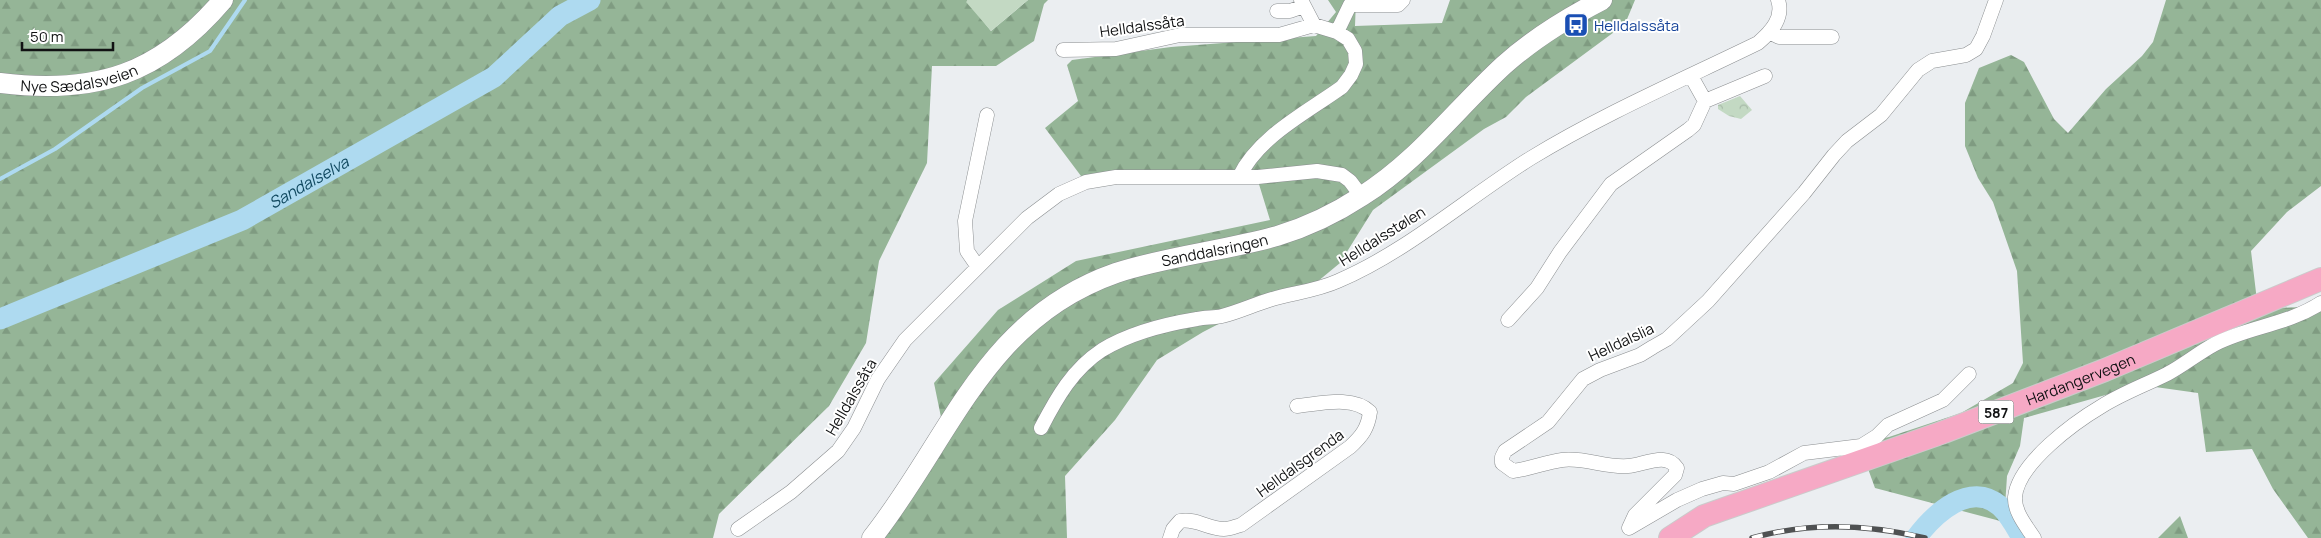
<svg xmlns="http://www.w3.org/2000/svg" width="2321" height="538" font-family="Manrope,sans-serif">
  <defs>
    <pattern id="forest-firs" width="22" height="20" patternUnits="userSpaceOnUse" patternTransform="scale(1.25)"><rect width="22" height="20" fill="#95b597"/><path d="M5 1l3.5 6h-7zM16 11l3.5 6h-7z" fill="#7f9b81"/></pattern>
    <pattern id="park-crowns" width="20" height="18" patternUnits="userSpaceOnUse" patternTransform="scale(1.25)"><rect width="20" height="18" fill="#c3d9c3"/><path d="M2 6a3 3 0 1 1 6 0M12 15a3 3 0 1 1 6 0" fill="none" stroke="#a6b9a7"/></pattern>
  </defs>
  <rect width="100%" height="100%" fill="#ebeef1"/>
  <path fill="url(#forest-firs)" d="M 0,0 L 968,0 L 967,1 L 991,31 L 1028,0 L 1048,0 L 1044,4 L 1034,41 L 996,66 L 932,66 L 927,163 L 879,261 L 866,343 L 829,406 L 719,514 L 713,538 L 0,538 Z
    M 1328,0 L 1356,0 L 1355,26 L 1442,23 L 1450,0 L 1635,0 L 1625,24 L 1526,97 L 1506,117 L 1484,129 L 1373,210 L 1340,263 L 1300,296 L 1240,313 L 1203,332 L 1157,360 L 1115,420 L 1065,476 L 1067,538 L 874,538 L 942,422 L 934,383 L 998,310 L 1076,261 L 1270,220 L 1258,181 L 1081,176 L 1045,128 L 1078,101 L 1067,65 L 1072,60 L 1171,47 L 1316,36 L 1336,12 Z
    M 2166,0 L 2321,0 L 2321,186 L 2287,212 L 2251,251 L 2258,309 L 2321,306 L 2321,538 L 2308,538 L 2273,489 L 2252,449 L 2206,452 L 2198,393 L 2141,385 L 2024,418 L 2020,446 L 2007,476 L 2004,522 L 1875,488 L 1859,444 L 1889,437 L 1961,413 L 2013,383 L 2023,363 L 2017,271 L 1993,202 L 1978,178 L 1965,146 L 1965,103 L 1979,68 L 2011,55 L 2024,62 L 2054,119 L 2068,133 L 2106,89 L 2142,56 L 2153,42 Z
    M 2180,516 L 2188,538 L 2158,538 Z"/>
  <path fill="url(#park-crowns)" d="M 1740,96 L 1752,110 L 1741,119 L 1729,116 L 1718,109 L 1718,105 Z"/>
  <path fill="#c3d9c3" d="M 968,0 L 1028,0 L 991,31 L 966,2 Z"/>
  <g fill="none" stroke-linecap="round" stroke-linejoin="round">
    <path stroke="#aedaf0" stroke-width="4" d="M 0,179 L 55,149 L 142,88 L 210,51 L 245,0"/>
    <g stroke="#aedaf0" stroke-width="21">
      <path id="s1" d="M 0,319 L 242,220 L 494,77 L 560,16 L 590,0"/>
      <path d="M 1916,538 C 1934,514 1970,480 2000,506 C 2009,514 2016,527 2022,538"/>
    </g>
    <defs>
      <path id="minor" d="M 1301,0 L 1314,25
        M 1277,11 L 1290,11 L 1304,6
        M 1337,32 L 1350,5 L 1398,5 L 1403,0
        M 1771,33 L 1779,37 L 1832,37
        M 1063,50 L 1116,49 L 1180,35 L 1279,35 L 1314,25 L 1337,32 L 1348,39 L 1355,51 L 1356,64 L 1351,75 L 1342,87 C 1306,113 1259,136 1239,177
        M 1705,101 L 1765,76
        M 978,267 L 967,251 L 965,221 L 987,115
        M 1508,320 L 1537,288 L 1560,252 L 1611,184 L 1688,130 L 1694,125 L 1705,101 L 1691,76
        M 1969,374 L 1943,400 L 1888,425 L 1877,436 L 1861,446 L 1804,453 L 1769,472 L 1734,484 L 1723,483 L 1702,489 L 1677,500 L 1629,528 L 1635,515 L 1675,475 L 1677,468 C 1666,451 1644,465 1628,466 C 1606,468 1584,457 1562,460 C 1546,462 1530,469 1513,471 L 1502,463 L 1502,457 L 1505,451 L 1548,422 L 1583,379 L 1600,370 L 1640,355 L 1653,347 L 1667,339 L 1708,301 L 1804,193 L 1834,155 L 1847,141 L 1881,115 L 1918,70 L 1932,61 L 1966,55 L 1976,49 L 1983,36 L 1996,0
        M 1041,428 C 1057,397 1073,369 1102,350 C 1130,333 1166,324 1197,319 C 1205,317 1214,318 1222,316 C 1238,312 1253,305 1269,300 C 1292,293 1316,291 1338,281 C 1408,251 1467,198 1531,158 C 1603,114 1682,80 1758,43 C 1771,32 1784,18 1778,0
        M 738,529 L 791,492 L 838,451 L 854,428 L 878,379 L 905,340 L 1027,218 L 1059,194 L 1086,182 L 1116,177 L 1258,177 L 1317,171 L 1342,175 L 1350,181 L 1362,197
        M 1170,538 L 1173,529 L 1180,521 C 1196,518 1208,529 1224,529 C 1230,529 1236,526 1241,525 L 1350,447 C 1362,436 1368,428 1370,412 C 1353,395 1319,404 1297,406
        M 2034,538 C 2027,527 2014,512 2015,497 C 2018,463 2075,422 2102,406 C 2123,393 2145,385 2167,374 C 2184,365 2198,353 2215,344 C 2250,326 2287,325 2321,303"/>
      <g id="secondary">
        <path id="s2" d="M 0,83 C 96,95 160,74 223,0"/>
        <path id="s3" d="M 872,538 C 951,438 984,319 1116,273 C 1168,256 1224,251 1277,236 C 1307,227 1336,213 1362,196 C 1418,161 1456,109 1504,65 C 1533,39 1567,18 1602,0"/>
      </g>
      <g id="primary">
        <path id="s4" d="M 1670,538 L 1704,516 L 1721,510 L 1941,433 L 2105,370 L 2321,279"/>
      </g>
    </defs>
    <use href="#minor" stroke="#8b8e90" stroke-width="15"/>
    <use href="#secondary" stroke="#8b8e90" stroke-width="21"/>
    <use href="#primary" stroke="#cbcbcb" stroke-width="24"/>
    <use href="#minor" stroke="#fff" stroke-width="14"/>
    <use href="#secondary" stroke="#fff" stroke-width="20"/>
    <use href="#primary" stroke="#f6a9c5" stroke-width="22"/>
    <defs>
      <path id="rail" d="M 1752,538 C 1809,522 1868,524 1925,538"/>
    </defs>
    <use href="#rail" stroke="#4f5152" stroke-width="5.5"/>
    <use href="#rail" stroke="#fff" stroke-width="4" stroke-dasharray="11" stroke-linecap="butt"/>
  </g>
  <defs>
    <symbol id="bus-square" viewBox="-11 -11 22 22"><rect x="-9" y="-9" width="18" height="18" rx="4" fill="#1a4fb4" stroke="#fff"/><path d="M-5-6H5V4H4V6H2V4H-2V6H-4V4H-5ZM-3.5-4V0h7V-4ZM-3.5 1.2v1.5H-2V1.2ZM2 1.2v1.5H3.5V1.2Z" fill="#fff"/></symbol>
  </defs>
  <g fill-rule="evenodd">
    <use href="#bus-square" x="1562" y="11" width="28" height="28"/>
  </g>
  <g text-anchor="middle" dominant-baseline="central" stroke-width="4" stroke-linejoin="round" paint-order="stroke">
    <rect fill="#fff" stroke="#58595a" stroke-width="1" x="1978.5" y="400.5" width="35" height="23" rx="4"/>
    <g font-size="14" font-weight="bold" fill="#111213">
      <text x="1996" y="412">587</text>
    </g>
    <g font-size="15" fill="#164399" stroke="#fff" text-anchor="start">
      <text x="1594" y="25">Helldalssåta</text>
    </g>
    <g font-size="15" fill="#111213" stroke="#fff">
      <text transform="translate(1142 26) rotate(-8)">Helldalssåta</text>
      <text stroke="none"><textPath href="#s2" startOffset="80">Nye Sædalsveien</textPath></text>
      <text transform="translate(1382 236) rotate(-32)">Helldalsstølen</text>
      <text stroke="none"><textPath href="#s3" startOffset="469">Sanddalsringen</textPath></text>
      <text transform="translate(1621 342) rotate(-25)">Helldalslia</text>
      <text stroke="none"><textPath href="#s4" startOffset="441">Hardangervegen</textPath></text>
      <text transform="translate(851 397) rotate(-60)">Helldalssåta</text>
      <text transform="translate(1300 463) rotate(-36)">Helldalsgrenda</text>
    </g>
    <g font-size="16" font-style="italic" fill="#114960" stroke="#fff">
      <text stroke="none"><textPath href="#s1" startOffset="338">Sandalselva</textPath></text>
    </g>
  </g>
  <path d="M22 42v8h91v-8" fill="none" stroke="#111213" stroke-width="2.5"/>
  <text x="30" y="42" font-size="15" fill="#111213" stroke="#ffffff" stroke-width="4" paint-order="stroke">50 m</text>
</svg>
